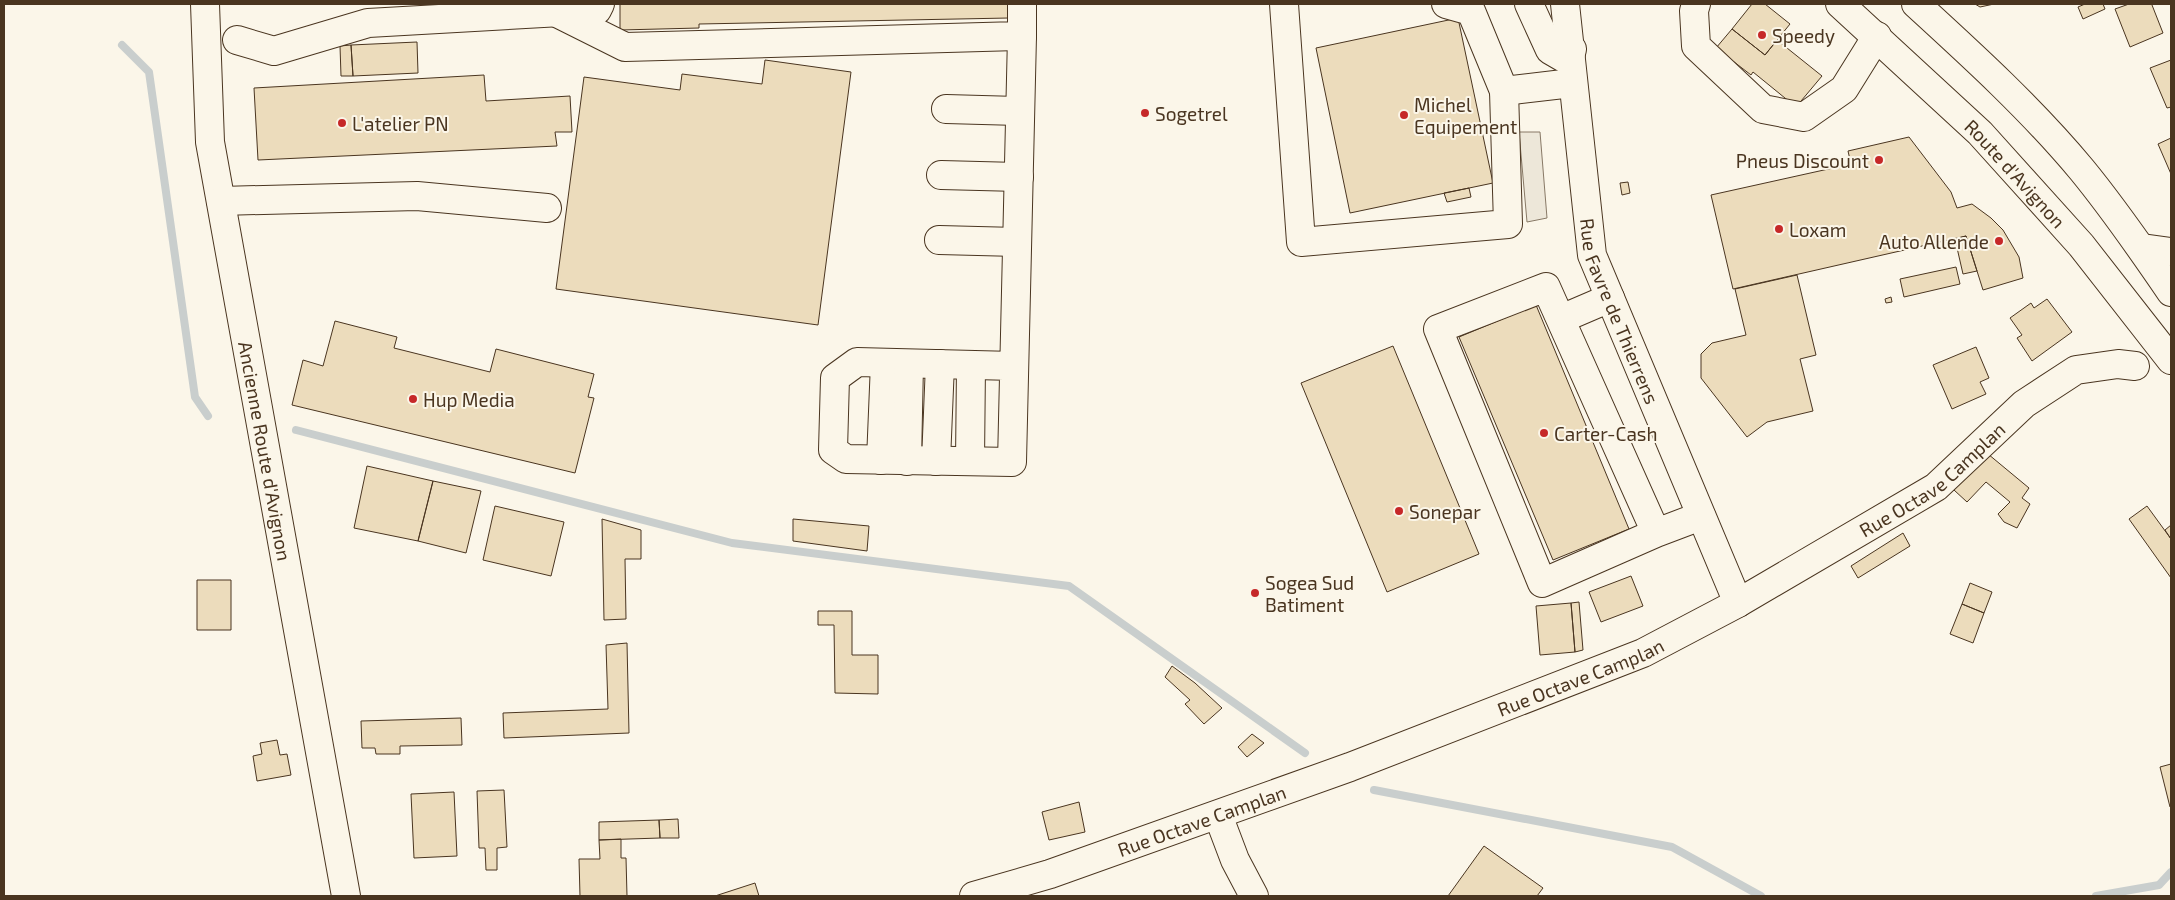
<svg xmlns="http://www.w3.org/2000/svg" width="2175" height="900" font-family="'Exo 2',sans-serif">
  <rect width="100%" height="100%" fill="#fbf6e9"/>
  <path fill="#ede7d9" stroke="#887966" d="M 1519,132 L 1540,132 L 1547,218 L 1527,222 Z"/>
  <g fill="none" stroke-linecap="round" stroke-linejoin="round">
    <path stroke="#c9cecd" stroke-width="8" d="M 122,45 L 149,72 L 195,397 L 208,416
      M 296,430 L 732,543 L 1069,586 L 1305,753
      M 1374,790 L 1672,847 L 1761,896
      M 2096,896 L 2159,885 L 2171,872"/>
  </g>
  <path fill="#ecdcbc" stroke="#4a3520" d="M 620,4 L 1009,4 L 1009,18 L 699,24 L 699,28 L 620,30 Z
    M 1752,4 L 1765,4 L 1790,24 L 1765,55 L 1732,29 Z
    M 1975,4 L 1994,4 L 1980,7 Z
    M 2085,4 L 2103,4 L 2105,9 L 2083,19 L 2078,7 Z
    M 2129,4 L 2153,4 L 2152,5 L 2163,33 L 2130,47 L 2115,9 Z
    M 1458,18 L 1493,183 L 1350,213 L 1316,48 Z
    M 1732,29 L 1765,55 L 1777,40 L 1822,76 L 1796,107 L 1753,72 L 1751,75 L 1716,48 Z
    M 417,42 L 418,73 L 353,76 L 351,45 Z
    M 351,45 L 353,76 L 341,76 L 340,46 Z
    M 765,60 L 851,72 L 818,325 L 556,289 L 584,77 L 680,90 L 682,74 L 762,84 Z
    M 2171,60 L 2171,107 L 2167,108 L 2150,68 Z
    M 484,75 L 486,101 L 570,96 L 572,132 L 555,132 L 557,146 L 258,160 L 254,88 Z
    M 1909,137 L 1951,192 L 1957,208 L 1972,204 L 1991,218 L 2003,230 L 2019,257 L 2023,278 L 1983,290 L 1966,236 L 1733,289 L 1711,195 L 1851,164 L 1848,151 Z
    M 2171,138 L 2171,174 L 2158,144 Z
    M 1628,182 L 1630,193 L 1622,195 L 1620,183 Z
    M 1469,188 L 1471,197 L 1447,202 L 1444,193 Z
    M 1966,236 L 1977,271 L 1963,274 L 1955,239 Z
    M 1956,267 L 1960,284 L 1904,297 L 1900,279 Z
    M 1797,275 L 1816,355 L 1800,359 L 1813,411 L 1767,422 L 1747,437 L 1701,378 L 1701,354 L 1712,343 L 1746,335 L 1735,289 Z
    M 1891,297 L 1892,302 L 1886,303 L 1885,299 Z
    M 2047,299 L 2072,332 L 2032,361 L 2017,338 L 2022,335 L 2010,318 L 2031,303 L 2034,308 Z
    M 1536,305 L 1629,529 L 1553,560 L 1459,337 Z
    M 335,321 L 397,337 L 394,348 L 490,372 L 496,349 L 594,374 L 588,397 L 594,398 L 575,473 L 292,405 L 303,360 L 323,366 Z
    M 1393,346 L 1479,554 L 1387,592 L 1301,383 Z
    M 1976,347 L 1989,378 L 1980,382 L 1986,394 L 1952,409 L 1933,365 Z
    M 1988,454 L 2029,488 L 2022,498 L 2030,504 L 2017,528 L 2004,522 L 1998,514 L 2010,502 L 1986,482 L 1967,502 L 1954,490 Z
    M 367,466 L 433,481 L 418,541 L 354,528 Z
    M 433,481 L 481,491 L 466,553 L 418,541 Z
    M 495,506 L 564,522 L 551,576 L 483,560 Z
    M 2147,506 L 2171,539 L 2171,578 L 2129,519 Z
    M 602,519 L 641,530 L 641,559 L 625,559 L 626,619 L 604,620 Z
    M 793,519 L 869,526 L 867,551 L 793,541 Z
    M 2171,525 L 2171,539 L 2165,530 Z
    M 1903,533 L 1910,546 L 1858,578 L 1851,566 Z
    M 1631,576 L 1643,606 L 1601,622 L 1589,592 Z
    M 197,580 L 231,580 L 231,630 L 197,630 Z
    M 1970,583 L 1992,592 L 1984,613 L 1962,604 Z
    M 1579,602 L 1583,650 L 1575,652 L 1571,603 Z
    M 1571,603 L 1575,652 L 1540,655 L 1536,606 Z
    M 1962,604 L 1984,613 L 1973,643 L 1950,634 Z
    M 818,611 L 852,611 L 852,655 L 878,655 L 878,694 L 835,693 L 834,625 L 818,625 Z
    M 627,643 L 629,733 L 504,738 L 503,713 L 608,709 L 606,645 Z
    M 1172,666 L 1195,683 L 1222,708 L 1204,724 L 1185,704 L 1190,700 L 1165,677 Z
    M 461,718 L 462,745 L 400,746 L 400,754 L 376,754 L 375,748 L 362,748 L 361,721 Z
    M 1252,734 L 1264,743 L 1247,757 L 1238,747 Z
    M 277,740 L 280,755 L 287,754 L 291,775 L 257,781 L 253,756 L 262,754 L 260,743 Z
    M 2171,764 L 2171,807 L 2170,807 L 2160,767 Z
    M 504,790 L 507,847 L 497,848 L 497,870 L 486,870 L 485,848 L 479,848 L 477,791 Z
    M 454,792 L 457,856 L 414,858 L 411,794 Z
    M 1079,802 L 1085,832 L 1049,840 L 1042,812 Z
    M 678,819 L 679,838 L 660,838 L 659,820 Z
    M 659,820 L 660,838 L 599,840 L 599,822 Z
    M 621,839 L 621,858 L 626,858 L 627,896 L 580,896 L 579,859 L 600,859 L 599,840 Z
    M 1484,846 L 1543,888 L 1537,896 L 1448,896 Z
    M 755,883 L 759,896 L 715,896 Z"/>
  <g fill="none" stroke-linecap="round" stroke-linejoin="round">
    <defs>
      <g id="minor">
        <path id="s1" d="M 205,4 L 210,142 L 346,896"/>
        <path d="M 1284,4 L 1301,242 L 1508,224 L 1504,91 L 1471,11 L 1446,4"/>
        <path d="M 1529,4 L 1550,50 L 1569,61 L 1572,49"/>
        <path id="s2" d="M 1565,4 L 1592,255 L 1738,603"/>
        <path d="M 1696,4 L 1694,11 L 1696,46 L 1763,109 L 1804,117 L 1844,89 L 1877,36"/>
        <path d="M 557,13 L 625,47 L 1022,36 L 1022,4"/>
        <path d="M 237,40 L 274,51 L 368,23 L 597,10 L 600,4"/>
        <path d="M 1504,91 L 1572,83"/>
        <path d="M 946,109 L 1020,111"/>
        <path d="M 941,175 L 1019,177"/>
        <path d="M 221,201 L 417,196 L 547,208"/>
        <path d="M 939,240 L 1017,242"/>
        <path d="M 2142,248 L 2171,252"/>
        <path d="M 1561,319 L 1610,298"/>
        <path d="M 1014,366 L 857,362 L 835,378 L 833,450 L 846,459 L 1012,462 L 1022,36"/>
        <path d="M 881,460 L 885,363"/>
        <path d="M 907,461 L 909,364"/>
        <path d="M 936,461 L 940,364"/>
        <path d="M 970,461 L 971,365"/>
        <path d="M 1656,533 L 1542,583 L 1438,329 L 1546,287 L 1656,533 L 1701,516"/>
        <path d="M 1218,815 L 1235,860 L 1254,896"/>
        <path id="s3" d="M 974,896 L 1050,874 L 1350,767 L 1643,653 L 1738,603 L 1936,487 L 2024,404 L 2076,370 L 2118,364 L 2135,366"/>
      </g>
      <g id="major">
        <path id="s4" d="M 1840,4 L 1980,133 L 2081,245 L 2171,360"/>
        <path d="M 1916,4 C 1974,57 2032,110 2082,170 C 2114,209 2143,251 2171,292"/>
      </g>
    </defs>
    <use href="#minor" stroke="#4a3520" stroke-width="30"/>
    <use href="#major" stroke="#4a3520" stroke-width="30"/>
    <use href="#minor" stroke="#fbf6e9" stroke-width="28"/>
    <use href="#major" stroke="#fbf6e9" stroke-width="28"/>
  </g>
  <g fill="#c62828" stroke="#fbf6e9" stroke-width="2">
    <circle cx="1762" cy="35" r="5"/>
    <circle cx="1145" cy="113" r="5"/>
    <circle cx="1404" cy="115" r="5"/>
    <circle cx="342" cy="123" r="5"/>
    <circle cx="1879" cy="160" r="5"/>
    <circle cx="1779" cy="229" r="5"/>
    <circle cx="1999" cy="241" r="5"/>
    <circle cx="413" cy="399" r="5"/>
    <circle cx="1544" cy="433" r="5"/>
    <circle cx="1399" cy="511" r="5"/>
    <circle cx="1255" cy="593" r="5"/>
  </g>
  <g text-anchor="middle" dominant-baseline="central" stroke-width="4" stroke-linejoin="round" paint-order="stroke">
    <g font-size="19" fill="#4a3520" stroke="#fbf6e9" text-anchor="start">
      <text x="1772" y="35">Speedy</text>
      <text x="1414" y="104">Michel<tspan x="1414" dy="22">Equipement</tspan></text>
      <text x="1155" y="113">Sogetrel</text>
      <text x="352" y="123">L'atelier PN</text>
      <text x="1869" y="160" text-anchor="end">Pneus Discount</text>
      <text x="1789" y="229">Loxam</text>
      <text x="1989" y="241" text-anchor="end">Auto Allende</text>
      <text x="423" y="399">Hup Media</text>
      <text x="1554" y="433">Carter-Cash</text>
      <text x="1409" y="511">Sonepar</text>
      <text x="1265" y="582">Sogea Sud<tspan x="1265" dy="22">Batiment</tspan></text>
    </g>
    <g font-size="19" fill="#4a3520" stroke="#fbf6e9">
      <text stroke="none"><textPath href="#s4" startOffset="244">Route d'Avignon</textPath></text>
      <text stroke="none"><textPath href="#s2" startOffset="314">Rue Favre de Thierrens</textPath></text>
      <text stroke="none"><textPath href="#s1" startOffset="452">Ancienne Route d'Avignon</textPath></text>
      <text stroke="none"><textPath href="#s3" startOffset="1050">Rue Octave Camplan</textPath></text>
      <text stroke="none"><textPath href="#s3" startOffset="645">Rue Octave Camplan</textPath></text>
      <text stroke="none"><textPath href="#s3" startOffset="240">Rue Octave Camplan</textPath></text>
    </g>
  </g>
  <rect width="2175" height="900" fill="none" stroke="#4a3520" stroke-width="10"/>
</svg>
